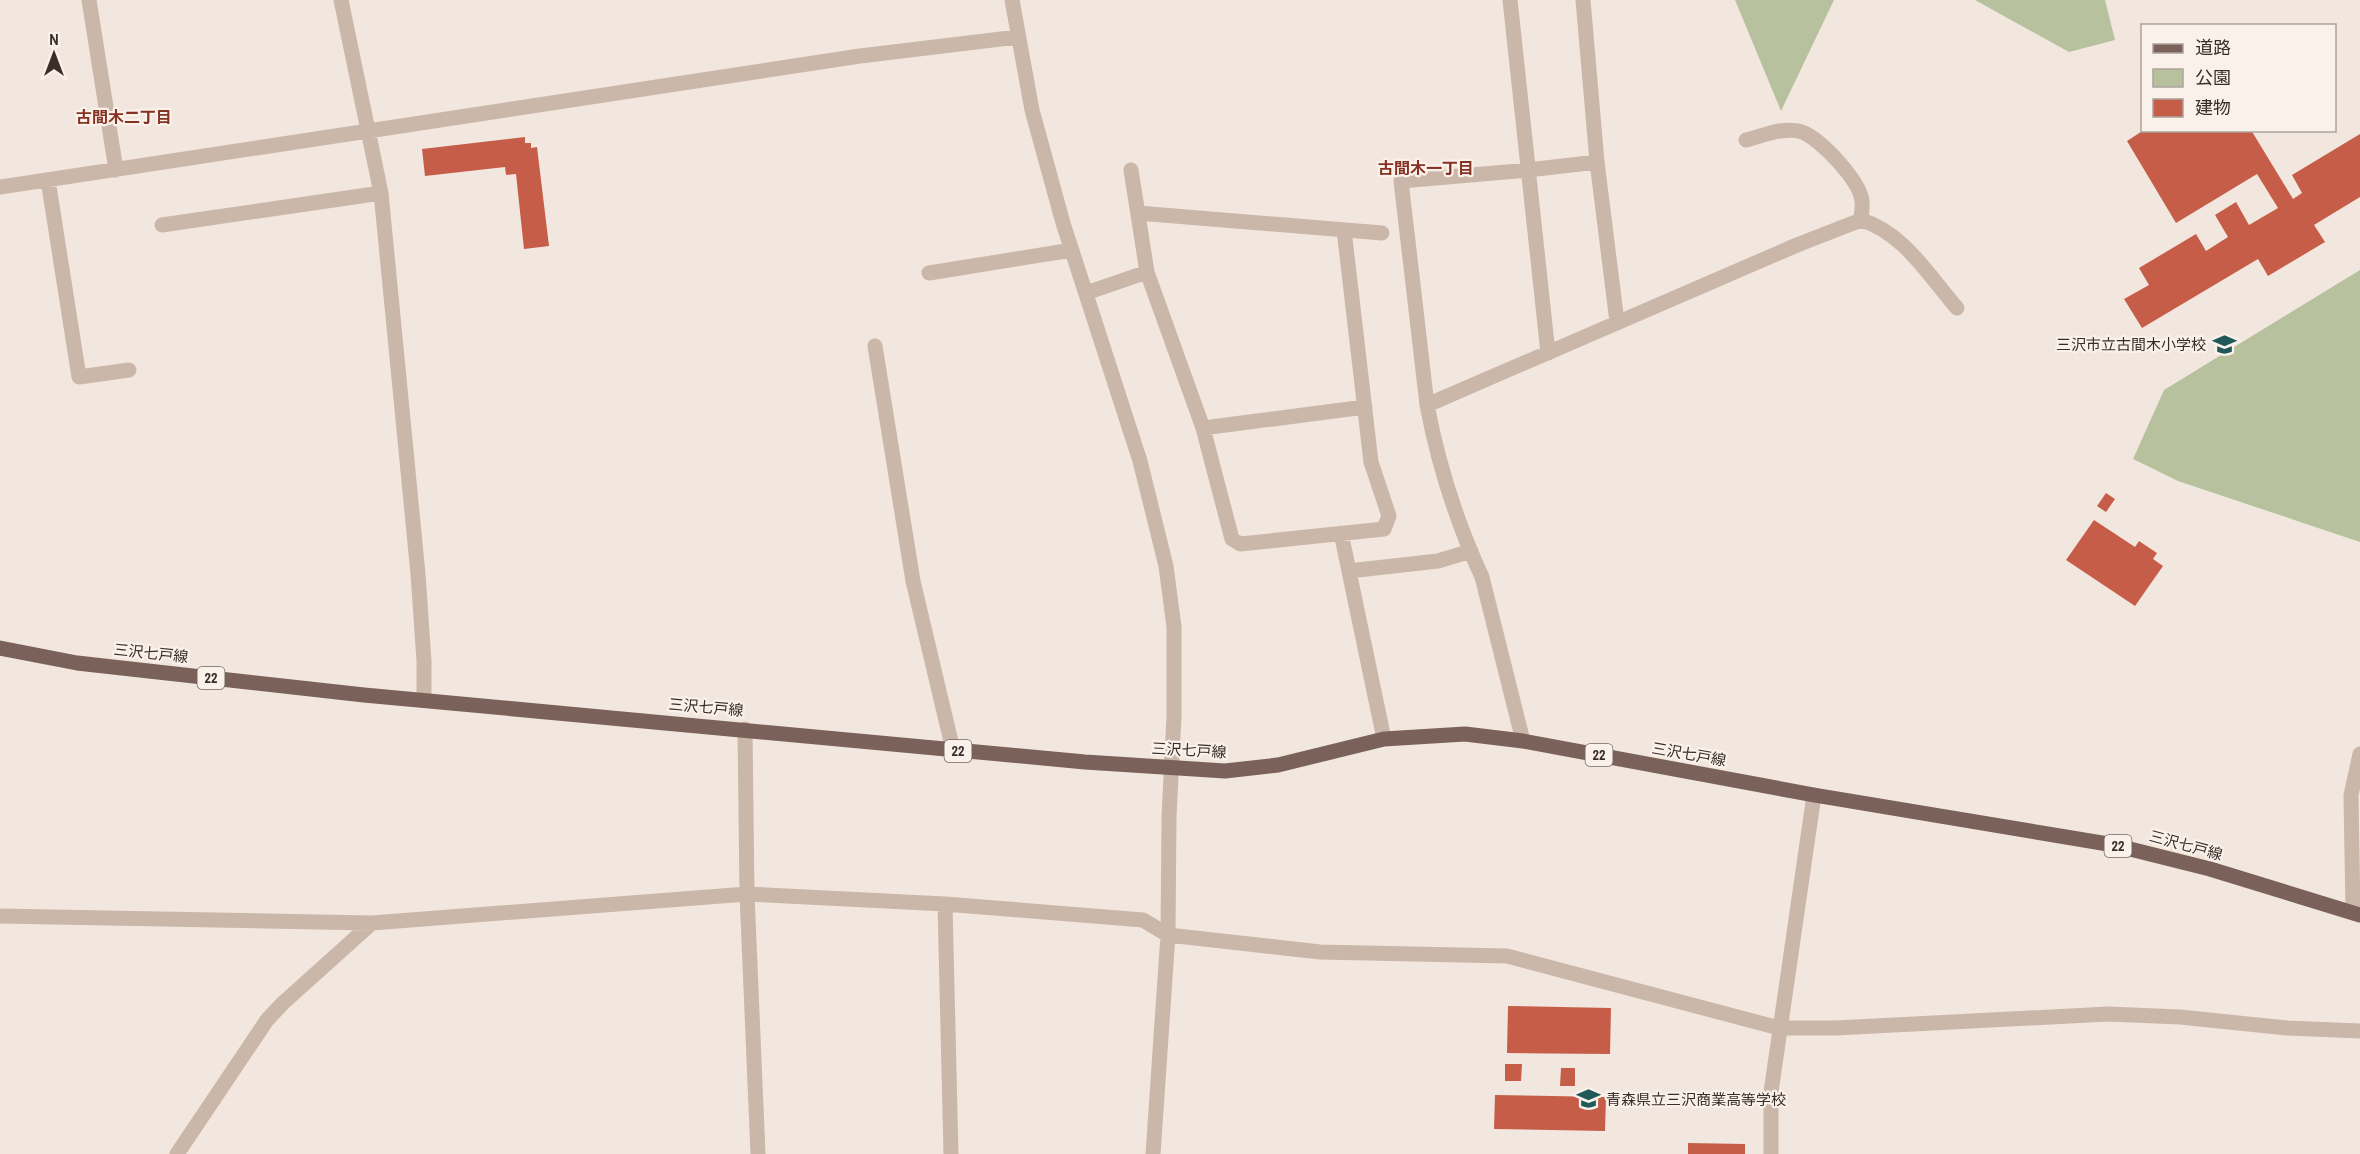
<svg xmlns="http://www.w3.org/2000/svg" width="2360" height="1154" font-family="'Archivo Narrow','Noto Sans JP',sans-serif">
  <rect width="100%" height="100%" fill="#f2e7de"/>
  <path fill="#b8c19e" d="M 1735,0 L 1834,0 L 1781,111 Z
    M 1975,0 L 2105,0 L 2115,40 L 2069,52 Z
    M 2360,270 L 2360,542 L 2178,481 L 2133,459 L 2164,390 Z"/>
  <path fill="#c55d49" d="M 2144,130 L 2251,130 L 2293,199 L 2302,193 L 2292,175 L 2360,134 L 2360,197 L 2314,225 L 2325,242 L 2268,276 L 2258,259 L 2142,328 L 2124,299 L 2149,285 L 2139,268 L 2196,234 L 2206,251 L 2228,237 L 2215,215 L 2236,202 L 2249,225 L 2278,208 L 2257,174 L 2176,223 L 2127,141 Z
    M 525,137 L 525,143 L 531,143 L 531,148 L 537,147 L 549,246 L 524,249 L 516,174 L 506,175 L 505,167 L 425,176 L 422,149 Z
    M 2106,493 L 2115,499 L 2106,512 L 2097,506 Z
    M 2094,520 L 2135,547 L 2139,541 L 2157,553 L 2153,559 L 2163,566 L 2135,606 L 2066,560 Z
    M 1508,1006 L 1611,1008 L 1610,1054 L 1507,1053 Z
    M 1505,1064 L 1522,1064 L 1521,1081 L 1505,1081 Z
    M 1561,1068 L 1575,1068 L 1575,1086 L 1560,1086 Z
    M 1495,1095 L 1606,1097 L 1605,1131 L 1494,1129 Z
    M 1688,1143 L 1745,1144 L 1745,1154 L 1688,1154 Z"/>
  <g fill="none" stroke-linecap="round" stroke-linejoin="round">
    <path stroke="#cbb6aa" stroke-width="15" d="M 89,0 L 116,170
      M 341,0 L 381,193 L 418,574 L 424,661 L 424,699
      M 1012,0 L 1032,110 L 1063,223 L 1140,461 L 1166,566 L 1174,627 L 1174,716 L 1169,817 L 1168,935 L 1153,1154
      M 1510,0 L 1548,353
      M 1583,0 L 1597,162 L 1617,322
      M 1746,140 C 1762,136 1785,126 1802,132 C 1821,139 1860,181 1862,201 C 1863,207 1861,214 1861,220
      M 1131,170 L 1147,272 L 1203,428 L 1232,539 L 1240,544 L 1384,529 L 1389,516 L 1371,462 L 1344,230
      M 48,180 L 79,377 L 129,370
      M 0,187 L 860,56 L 1018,37
      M 1138,213 L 1382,233
      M 162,225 L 381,193
      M 929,273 L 1072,250
      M 1086,293 L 1147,272
      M 875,346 L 913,581 L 953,750
      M 1427,405 L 1797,245 L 1861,220 C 1903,232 1929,276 1957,308
      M 1203,428 L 1365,407
      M 1341,533 L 1384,739
      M 1349,571 L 1438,561 L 1471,551
      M 745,729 L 747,894 L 758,1154
      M 1523,741 L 1482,577 C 1457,523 1438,463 1427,405 L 1401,181 L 1528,170 L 1597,162
      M 945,904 L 951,1154
      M 2353,912 L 2351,795 L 2360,754
      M 0,916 L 372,923 L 747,894 L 945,904 L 1143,920 L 1168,935 L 1320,952 L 1507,956 L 1779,1028 L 1836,1028 L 2108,1014 L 2180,1017 L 2287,1028 L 2360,1031
      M 177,1154 L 267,1020 L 283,1003 L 372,923
      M 1771,1154 L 1771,1092 L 1814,795"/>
    <path stroke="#7a625a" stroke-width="15" d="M 0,648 L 77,663 L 364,695 L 1085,762 L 1225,771 L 1278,765 L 1384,739 L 1465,734 L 1523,741 L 1814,795 L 2114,845 L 2210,869 L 2360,915"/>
  </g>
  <defs>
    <symbol id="school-bare" viewBox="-9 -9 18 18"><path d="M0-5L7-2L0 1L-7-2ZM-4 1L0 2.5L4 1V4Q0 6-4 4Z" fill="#1f5958" stroke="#faf1ea" stroke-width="2.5" paint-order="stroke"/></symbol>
  </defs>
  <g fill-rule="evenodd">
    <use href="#school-bare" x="2208" y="328" width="33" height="33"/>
    <use href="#school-bare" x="1572" y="1082" width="33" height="33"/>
  </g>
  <g text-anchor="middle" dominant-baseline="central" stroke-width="4.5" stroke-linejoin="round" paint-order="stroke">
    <g fill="#faf1ea" stroke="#726863" stroke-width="1.5">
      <rect x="197.5" y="667" width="27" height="22" rx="4.5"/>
      <rect x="944.5" y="740" width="27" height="22" rx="4.5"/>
      <rect x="1585.5" y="744" width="27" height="22" rx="4.5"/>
      <rect x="2104.5" y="835" width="27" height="22" rx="4.5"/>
    </g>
    <g font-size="14" font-weight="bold" fill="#382d29">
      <text x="211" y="678">22</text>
      <text x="958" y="751">22</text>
      <text x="1599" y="755">22</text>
      <text x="2118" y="846">22</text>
    </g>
    <g font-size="15" fill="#382d29" stroke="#faf1ea" text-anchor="end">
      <text x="2206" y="344">三沢市立古間木小学校</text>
      <text x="1606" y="1099" text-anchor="start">青森県立三沢商業高等学校</text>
    </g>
    <g font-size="15" fill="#382d29" stroke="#faf1ea">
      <text transform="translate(151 653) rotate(6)">三沢七戸線</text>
      <text transform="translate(706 707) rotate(5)">三沢七戸線</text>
      <text transform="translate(1189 750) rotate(3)">三沢七戸線</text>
      <text transform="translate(1689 754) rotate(10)">三沢七戸線</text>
      <text transform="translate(2186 845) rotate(15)">三沢七戸線</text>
    </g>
    <g font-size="16" font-weight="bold" fill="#863223" stroke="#faf1ea">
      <text x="124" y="117">古間木二丁目</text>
      <text x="1426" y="168">古間木一丁目</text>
    </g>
  </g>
  <rect x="2141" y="24" width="195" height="108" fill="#faf1ea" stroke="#aca39d" stroke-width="1.5"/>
  <rect x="2153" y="44" width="30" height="9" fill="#7a625a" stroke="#aca39d" stroke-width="1.5"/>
  <text x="2195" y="54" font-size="18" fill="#382d29">道路</text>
  <rect x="2153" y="69" width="30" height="18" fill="#b8c19e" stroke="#aca39d" stroke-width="1.5"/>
  <text x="2195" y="84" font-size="18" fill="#382d29">公園</text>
  <rect x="2153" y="99" width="30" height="18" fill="#c55d49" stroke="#aca39d" stroke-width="1.5"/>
  <text x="2195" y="114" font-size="18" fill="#382d29">建物</text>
  <g transform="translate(54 54)" stroke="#faf1ea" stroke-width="4.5" paint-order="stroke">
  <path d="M0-4.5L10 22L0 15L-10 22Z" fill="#382d29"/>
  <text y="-9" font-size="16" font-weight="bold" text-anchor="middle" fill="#382d29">N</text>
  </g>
</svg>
